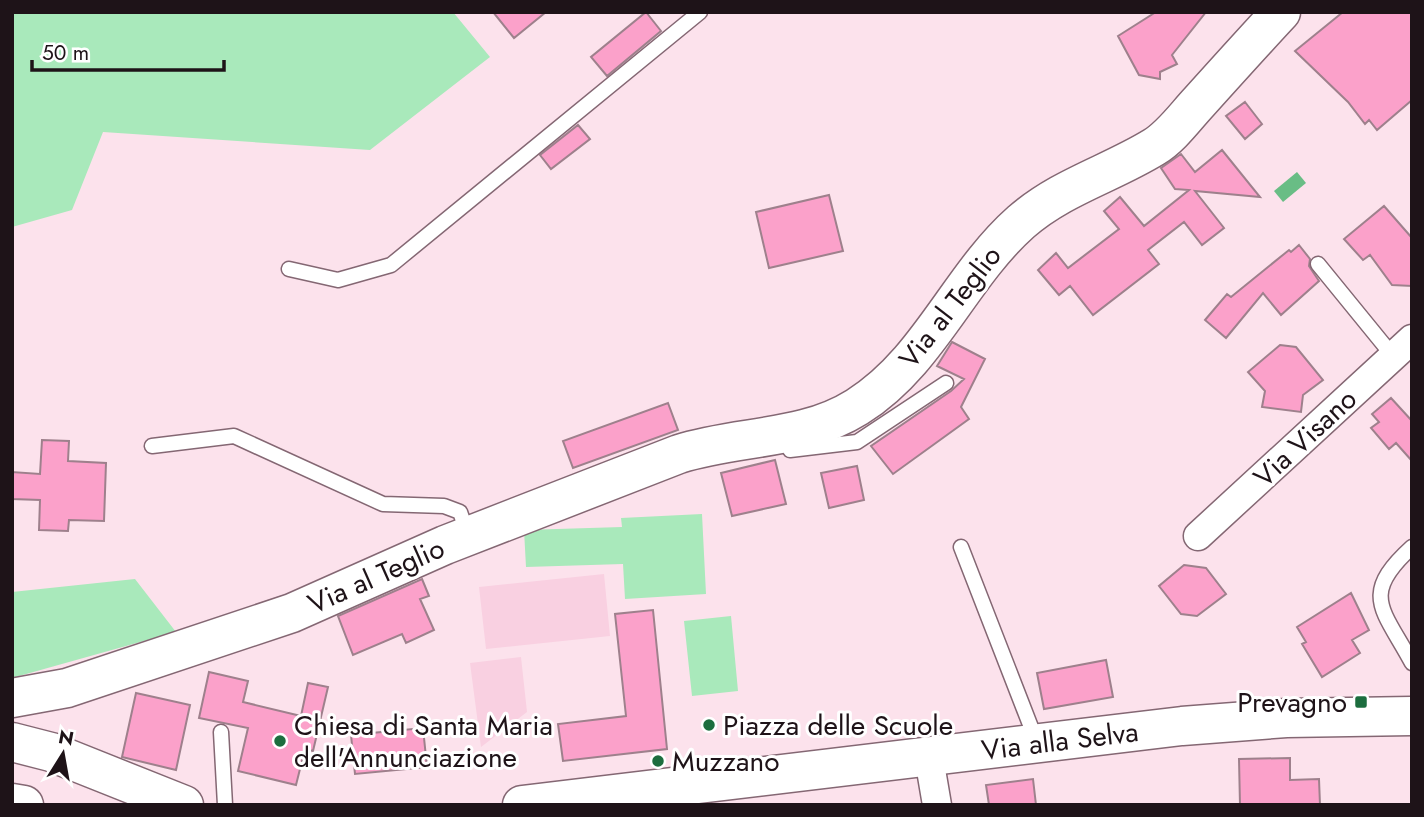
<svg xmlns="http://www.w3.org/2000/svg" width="1424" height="817" font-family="Jost,sans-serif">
  <rect width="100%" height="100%" fill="#fce2ec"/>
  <path fill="#f9d0e1" d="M 604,574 L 610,636 L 486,649 L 479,587 Z
    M 521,657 L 527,712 L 481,747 L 470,663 Z"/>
  <path fill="#a9e9bb" d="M 12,12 L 453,12 L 490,57 L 370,150 L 103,132 L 72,210 L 12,227 Z
    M 702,514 L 706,594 L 625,599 L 623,564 L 526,567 L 524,530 L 622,527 L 621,518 Z
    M 135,579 L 176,632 L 12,678 L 12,592 Z
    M 731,616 L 738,691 L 692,696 L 684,621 Z"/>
  <path fill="#69bd85" d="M 1297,172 L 1306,183 L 1283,202 L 1274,191 Z"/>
  <path fill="#fba1ca" stroke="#9e808c" stroke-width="2" d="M 493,12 L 546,12 L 514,38 Z
    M 646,12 L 661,31 L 607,76 L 591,57 Z
    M 1156,12 L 1206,12 L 1172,55 L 1177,64 L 1160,72 L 1160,79 L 1139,75 L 1118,36 Z
    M 1343,12 L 1412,12 L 1412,100 L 1377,130 L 1369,120 L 1365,124 L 1348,102 L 1295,51 Z
    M 1245,102 L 1262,124 L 1245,139 L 1226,116 Z
    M 578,125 L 590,139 L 551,169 L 540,155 Z
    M 1222,150 L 1260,197 L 1195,191 L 1224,228 L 1202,245 L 1184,222 L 1148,250 L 1159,264 L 1093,315 L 1070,286 L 1059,295 L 1038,270 L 1056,253 L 1068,268 L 1119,229 L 1104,211 L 1120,197 L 1144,226 L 1189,190 L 1175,189 L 1161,168 L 1181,154 L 1195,172 Z
    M 829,195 L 843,251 L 769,268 L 756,212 Z
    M 1384,206 L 1412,238 L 1412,286 L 1392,285 L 1370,255 L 1363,260 L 1344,239 Z
    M 1299,245 L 1310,259 L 1309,266 L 1319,281 L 1281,315 L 1263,293 L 1226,338 L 1205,320 L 1227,294 L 1231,297 L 1289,250 L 1291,252 Z
    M 952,342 L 985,359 L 961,407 L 969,419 L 893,474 L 871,446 L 951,391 L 964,379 L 937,366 Z
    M 1280,345 L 1296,347 L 1323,380 L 1303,395 L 1301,412 L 1262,407 L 1265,391 L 1248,372 Z
    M 1391,398 L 1412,421 L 1412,461 L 1396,443 L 1389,449 L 1371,428 L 1379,422 L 1372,414 Z
    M 668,403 L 678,430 L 573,468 L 563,441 Z
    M 42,440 L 69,441 L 68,461 L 106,463 L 104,521 L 69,520 L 68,531 L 39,530 L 40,500 L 12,499 L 12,472 L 40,474 Z
    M 775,460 L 786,504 L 732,516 L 721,473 Z
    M 857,466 L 864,500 L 829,508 L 821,473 Z
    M 1184,565 L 1206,568 L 1226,594 L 1197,616 L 1181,614 L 1159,586 Z
    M 422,579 L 429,596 L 420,599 L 434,630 L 406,643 L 402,634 L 353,655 L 338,616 Z
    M 1351,593 L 1369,630 L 1352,640 L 1360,653 L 1322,677 L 1302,644 L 1306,642 L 1297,627 Z
    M 653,610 L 667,749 L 563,761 L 558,724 L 626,716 L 615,614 Z
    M 1106,660 L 1113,697 L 1044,709 L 1037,673 Z
    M 209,672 L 248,681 L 243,702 L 301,716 L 308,683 L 328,687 L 313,751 L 305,749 L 296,785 L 238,771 L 248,728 L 199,718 Z
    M 136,693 L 190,705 L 176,770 L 122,757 Z
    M 423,728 L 427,767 L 355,774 L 351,735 Z
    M 1290,758 L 1290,780 L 1319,779 L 1320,805 L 1240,805 L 1239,759 Z
    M 1033,779 L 1036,805 L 989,805 L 986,785 Z"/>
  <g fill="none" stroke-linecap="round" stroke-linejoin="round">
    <defs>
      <path id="lane" d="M 1318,264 L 1393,356
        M 289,269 L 338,280 L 391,265 L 700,12
        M 152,446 L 234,436 L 383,504 L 444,506 L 460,512 L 468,535
        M 790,450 L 857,442 L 946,383
        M 961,547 L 1036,740
        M 1412,547 C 1359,595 1383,609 1412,663
        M 221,732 L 225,805"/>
      <path id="street" d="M 1198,536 L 1412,339
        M 929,758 L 937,805"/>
      <path id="secondary" d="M 12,698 L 67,688 L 292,613 L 445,545 L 679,454 C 738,435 803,441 857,407 C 929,362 959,277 1021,222 C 1061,187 1110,174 1154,147 C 1171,137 1185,117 1199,102 C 1226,72 1253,42 1281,12
        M 12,742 L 51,752 L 184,805
        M 12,803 L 24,805
        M 522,805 L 1182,726 L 1286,718 L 1412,716"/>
    </defs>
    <use href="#lane" stroke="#846773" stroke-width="17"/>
    <use href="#street" stroke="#846773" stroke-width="31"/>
    <use href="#secondary" stroke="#846773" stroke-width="41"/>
    <use href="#lane" stroke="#fff" stroke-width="14"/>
    <use href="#street" stroke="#fff" stroke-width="28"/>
    <use href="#secondary" stroke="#fff" stroke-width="38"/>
  </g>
  <g fill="#1c6d3e" stroke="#fff" stroke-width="2.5">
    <rect x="1354" y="695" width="14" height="14" rx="3.5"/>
    <circle cx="709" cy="725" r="7"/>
    <circle cx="280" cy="741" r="7"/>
    <circle cx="658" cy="761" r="7"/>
  </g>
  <g text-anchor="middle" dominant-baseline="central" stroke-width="6" stroke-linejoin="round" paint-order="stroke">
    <g font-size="28" fill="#1e1318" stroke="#fff">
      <text transform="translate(950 307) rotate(-52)">Via al Teglio</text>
      <text transform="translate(1305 438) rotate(-43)">Via Visano</text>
      <text transform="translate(376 576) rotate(-24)">Via al Teglio</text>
      <text transform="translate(1060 741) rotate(-7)">Via alla Selva</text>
    </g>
    <g font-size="28" fill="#1e1318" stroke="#fff" text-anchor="start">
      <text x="1347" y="702" text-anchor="end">Prevagno</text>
      <text x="294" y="725">Chiesa di Santa Maria<tspan x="294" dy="32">dell'Annunciazione</tspan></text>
      <text x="723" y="725">Piazza delle Scuole</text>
      <text x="672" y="761">Muzzano</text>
    </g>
  </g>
  <rect width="1424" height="817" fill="none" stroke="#1e1318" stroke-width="28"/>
  <g transform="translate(63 754) rotate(11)" stroke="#ffffff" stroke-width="5" paint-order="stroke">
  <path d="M0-5L12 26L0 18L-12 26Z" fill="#1e1318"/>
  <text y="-10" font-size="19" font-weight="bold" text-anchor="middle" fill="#1e1318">N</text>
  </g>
  <path d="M32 60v10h192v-10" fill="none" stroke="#1e1318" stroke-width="3.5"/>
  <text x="42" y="60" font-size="21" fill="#1e1318" stroke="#ffffff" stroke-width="5" paint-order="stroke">50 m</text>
</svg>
